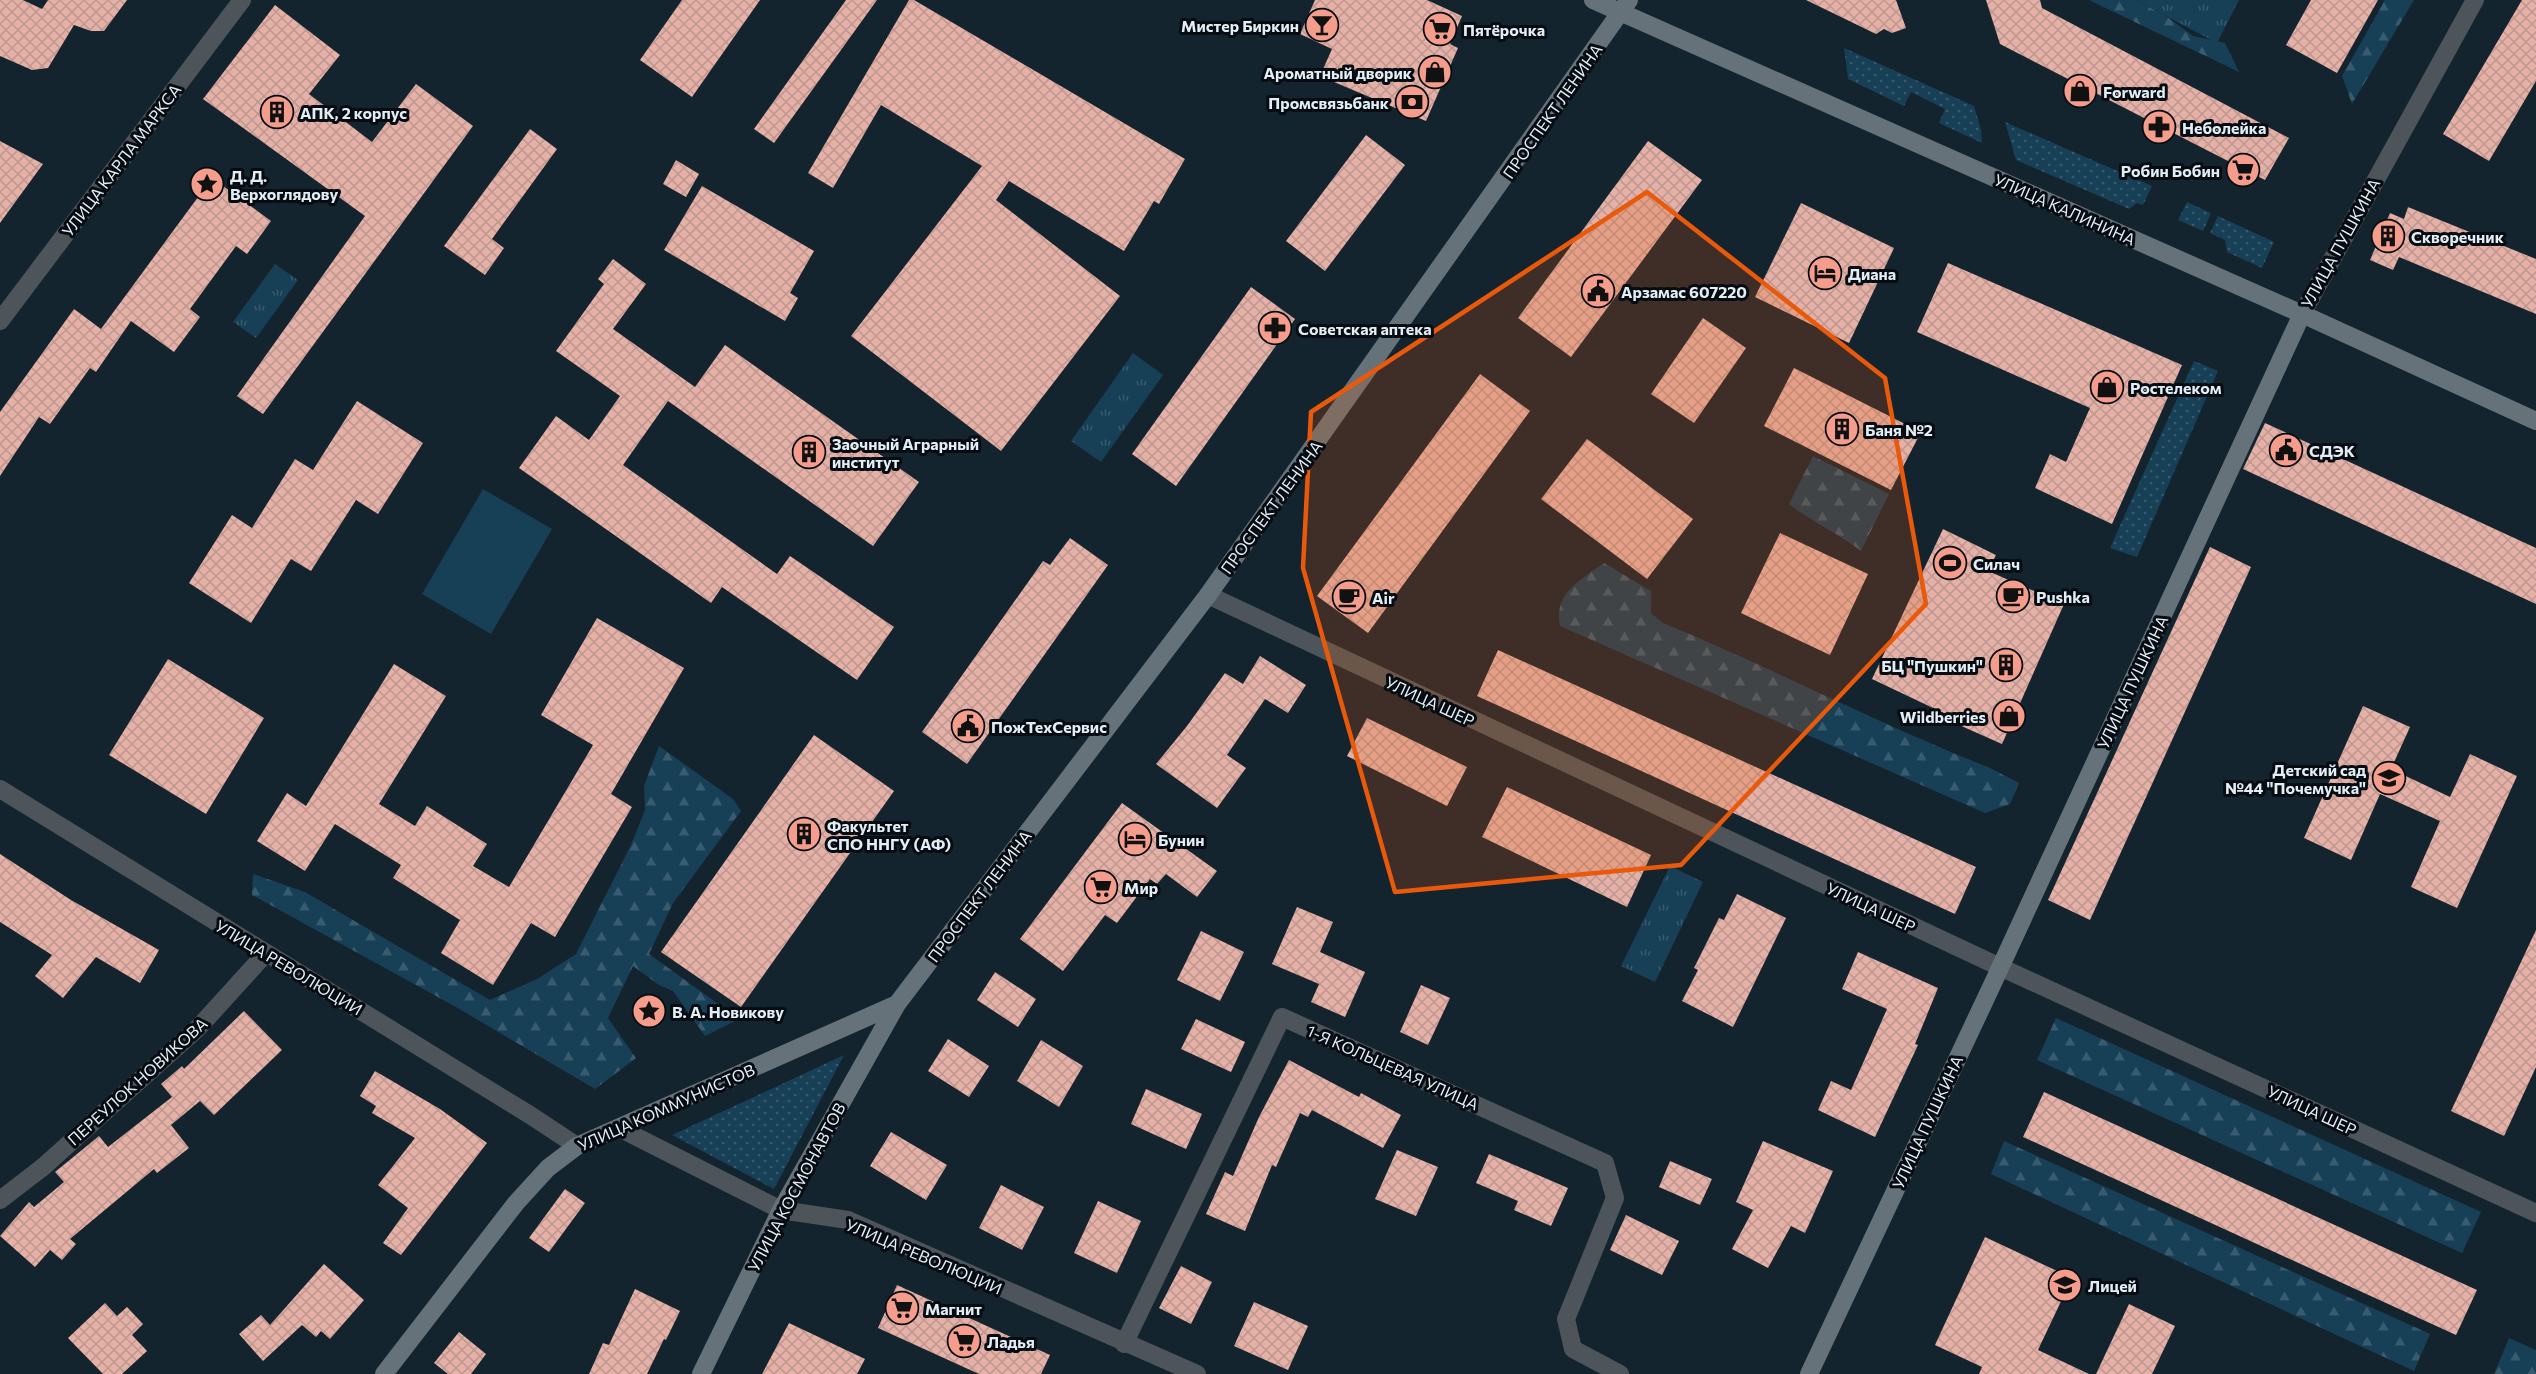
<svg xmlns="http://www.w3.org/2000/svg" width="2536" height="1374" font-family="Commissioner,sans-serif">
  <defs>
    <pattern id="grass-dots" width="8" height="8" patternUnits="userSpaceOnUse" patternTransform="scale(1.5)"><rect width="8" height="8" fill="#173f56"/><path d="M2 2h.1M6 6h.1" fill="none" stroke="#385b6f" stroke-width="1.8" stroke-linecap="round"/></pattern>
    <pattern id="forest-firs" width="22" height="20" patternUnits="userSpaceOnUse" patternTransform="scale(1.5)"><rect width="22" height="20" fill="#173f56"/><path d="M5 1l3.5 6h-7zM16 11l3.5 6h-7z" fill="#385b6f"/></pattern>
    <pattern id="park-tufts" width="24" height="20" patternUnits="userSpaceOnUse" patternTransform="scale(1.5)"><rect width="24" height="20" fill="#173f56"/><path d="M3 7l-1-3M5 7V3M7 7l1-3M15 17l-1-3M17 17v-4M19 17l1-3" fill="none" stroke="#385b6f"/></pattern>
    <pattern id="building-cross-hatch" width="8" height="8" patternUnits="userSpaceOnUse" patternTransform="scale(1.5)"><rect width="8" height="8" fill="#e5b1a6"/><path d="M0 0l8 8M0 8l8-8" fill="none" stroke="#bd968f"/></pattern>
  </defs>
  <rect width="100%" height="100%" fill="#14242f"/>
  <path fill="url(#grass-dots)" d="M 1844,48 L 1974,106 L 1981,130 L 1982,143 L 1939,123 L 1945,109 L 1911,92 L 1904,106 L 1848,79 Z
    M 2005,122 L 2152,186 L 2143,205 L 2137,203 L 2129,209 L 2016,160 Z
    M 2187,202 L 2211,213 L 2203,231 L 2178,220 Z
    M 2218,216 L 2274,242 L 2262,268 L 2227,252 L 2225,240 L 2210,233 Z
    M 2194,361 L 2218,371 L 2137,557 L 2110,548 Z
    M 844,1055 L 774,1189 L 672,1135 Z"/>
  <path fill="url(#forest-firs)" d="M 2089,0 L 2136,0 L 2166,16 L 2193,36 L 2225,43 L 2239,72 Z
    M 2385,0 L 2414,0 L 2352,104 L 2342,76 Z
    M 1813,456 L 1889,494 L 1861,551 C 1838,533 1812,522 1789,504 Z
    M 1604,563 L 1651,591 L 1651,613 L 1663,623 C 1773,668 1878,724 1988,767 L 2019,783 L 2010,804 L 1985,813 L 1560,626 C 1553,593 1581,580 1604,563 Z
    M 659,746 L 733,799 L 741,811 L 673,903 L 649,954 L 739,1019 L 705,1036 L 673,991 L 659,985 L 633,966 L 608,1018 L 636,1058 L 595,1089 L 456,1007 L 252,895 L 253,874 L 305,892 L 490,1000 L 537,979 L 576,954 L 631,845 L 645,810 L 644,786 Z
    M 2056,1018 L 2481,1212 L 2462,1253 L 2037,1060 Z
    M 2004,1141 L 2430,1334 L 2414,1371 L 1991,1174 Z
    M 2509,1338 L 2536,1350 L 2536,1374 L 2494,1374 Z"/>
  <path fill="url(#park-tufts)" d="M 2136,0 L 2239,0 L 2217,43 Z
    M 275,264 L 298,280 L 256,338 L 233,322 Z
    M 1133,353 L 1163,375 L 1101,462 L 1071,441 Z
    M 1670,866 L 1703,882 L 1655,982 L 1621,966 Z"/>
  <path fill="#173f56" d="M 483,489 L 552,529 L 491,634 L 422,594 Z"/>
  <path fill="url(#building-cross-hatch)" d="M 0,0 L 23,0 L 42,9 L 48,0 L 127,0 L 104,31 L 91,31 L 74,25 L 48,68 L 32,70 L 0,56 Z
    M 682,0 L 760,0 L 692,97 L 640,60 Z
    M 846,0 L 877,0 L 774,143 L 754,129 Z
    M 909,0 L 914,0 L 1185,159 L 1159,204 L 1154,201 L 1124,251 L 1009,181 L 996,200 L 1120,296 L 1001,451 L 851,336 L 982,166 L 881,105 L 833,188 L 808,173 Z
    M 1315,0 L 1427,0 L 1462,16 L 1450,44 L 1458,48 L 1426,121 L 1320,76 L 1332,49 L 1300,34 Z
    M 1806,0 L 1896,0 L 1906,28 L 1892,33 L 1884,29 L 1876,34 Z
    M 1986,0 L 2040,0 L 2042,8 L 2289,138 L 2265,180 L 2000,44 Z
    M 2311,0 L 2378,0 L 2337,73 L 2286,45 Z
    M 2522,0 L 2536,0 L 2536,81 L 2489,161 L 2443,134 Z
    M 275,5 L 340,55 L 309,94 L 372,142 L 416,84 L 473,126 L 263,414 L 237,396 L 365,216 L 203,99 Z
    M 530,129 L 557,149 L 492,239 L 504,248 L 485,275 L 444,246 Z
    M 1366,135 L 1405,165 L 1325,271 L 1286,241 Z
    M 0,141 L 43,164 L 0,223 Z
    M 1648,141 L 1702,180 L 1571,357 L 1518,318 Z
    M 676,160 L 699,174 L 686,197 L 663,184 Z
    M 212,178 L 271,221 L 247,254 L 236,246 L 190,309 L 200,317 L 174,352 L 131,321 L 96,372 L 90,368 L 50,424 L 39,417 L 0,476 L 0,412 L 74,309 L 101,329 Z
    M 702,186 L 814,251 L 790,293 L 798,298 L 785,321 L 664,250 Z
    M 1801,203 L 1894,248 L 1849,343 L 1755,297 Z
    M 2408,207 L 2536,259 L 2536,314 L 2399,257 L 2393,270 L 2370,260 L 2390,213 L 2404,219 Z
    M 613,259 L 646,284 L 613,329 L 695,387 L 725,345 L 919,482 L 873,546 L 668,401 L 623,465 L 777,574 L 790,556 L 894,627 L 857,680 L 722,587 L 711,603 L 519,468 L 556,416 L 589,440 L 620,396 L 556,351 L 604,284 L 598,279 Z
    M 1948,263 L 2182,365 L 2112,524 L 2035,488 L 2050,454 L 2066,462 L 2090,408 L 1917,332 Z
    M 1251,287 L 1295,319 L 1176,486 L 1132,454 Z
    M 1703,318 L 1746,348 L 1694,423 L 1651,394 Z
    M 1794,368 L 1921,432 L 1891,490 L 1764,426 Z
    M 1480,374 L 1530,411 L 1368,633 L 1317,596 Z
    M 357,401 L 423,443 L 378,514 L 356,500 L 311,571 L 291,559 L 251,623 L 189,583 L 232,515 L 252,528 L 295,459 L 313,470 Z
    M 2265,423 L 2536,548 L 2536,604 L 2243,469 Z
    M 1587,439 L 1693,519 L 1647,579 L 1541,499 Z
    M 1943,529 L 1996,555 L 1988,571 L 2064,604 L 2002,744 L 1950,721 L 1952,717 L 1872,679 Z
    M 1780,533 L 1868,574 L 1830,655 L 1741,613 Z
    M 1070,538 L 1108,565 L 967,764 L 922,732 L 1043,561 L 1050,565 Z
    M 2210,547 L 2251,567 L 2090,920 L 2048,900 Z
    M 597,618 L 684,668 L 611,794 L 632,807 L 555,937 L 531,923 L 493,985 L 441,953 L 460,920 L 393,878 L 401,865 L 335,824 L 305,871 L 257,841 L 287,793 L 306,806 L 394,664 L 446,696 L 379,804 L 415,826 L 427,806 L 487,844 L 473,866 L 509,887 L 593,745 L 541,715 Z
    M 1498,650 L 1976,867 L 1955,914 L 1477,696 Z
    M 1260,656 L 1306,685 L 1288,713 L 1265,699 L 1227,755 L 1246,768 L 1217,808 L 1156,764 L 1187,726 L 1225,673 L 1243,684 Z
    M 168,659 L 264,718 L 206,814 L 109,755 Z
    M 2363,706 L 2410,727 L 2391,769 L 2450,797 L 2470,754 L 2517,776 L 2457,908 L 2411,887 L 2440,821 L 2380,794 L 2351,860 L 2304,838 Z
    M 1367,718 L 1467,767 L 1447,806 L 1347,756 Z
    M 814,735 L 894,791 L 741,1007 L 661,952 Z
    M 1507,787 L 1651,855 L 1627,907 L 1482,837 Z
    M 1122,803 L 1217,871 L 1197,897 L 1166,874 L 1157,884 L 1150,879 L 1117,923 L 1105,915 L 1063,971 L 1020,939 Z
    M 0,854 L 71,900 L 159,950 L 140,983 L 96,957 L 63,998 L 35,976 L 52,955 L 0,922 Z
    M 1737,894 L 1786,918 L 1733,1027 L 1682,1001 L 1698,970 L 1694,968 L 1719,918 L 1724,920 Z
    M 1297,907 L 1333,922 L 1320,952 L 1365,972 L 1345,1017 L 1311,1002 L 1319,984 L 1272,964 Z
    M 2536,930 L 2536,1067 L 2504,1136 L 2451,1111 Z
    M 1201,931 L 1244,952 L 1220,1001 L 1177,980 Z
    M 1858,952 L 1938,988 L 1915,1044 L 1918,1045 L 1875,1137 L 1818,1110 L 1831,1081 L 1851,1090 L 1887,1009 L 1842,989 Z
    M 995,972 L 1036,999 L 1018,1027 L 977,1000 Z
    M 1421,985 L 1450,998 L 1428,1045 L 1400,1032 Z
    M 244,1011 L 282,1050 L 214,1115 L 200,1101 L 171,1125 L 189,1148 L 157,1173 L 154,1169 L 70,1239 L 76,1244 L 62,1260 L 50,1250 L 35,1267 L 0,1236 L 29,1202 L 34,1207 L 64,1182 L 55,1172 L 99,1136 L 108,1147 L 172,1097 L 161,1084 L 182,1066 L 184,1069 Z
    M 1196,1019 L 1245,1042 L 1231,1072 L 1181,1049 Z
    M 948,1039 L 989,1066 L 969,1097 L 928,1071 Z
    M 1041,1040 L 1083,1066 L 1059,1107 L 1017,1081 Z
    M 1289,1060 L 1359,1097 L 1361,1093 L 1401,1115 L 1383,1148 L 1312,1110 L 1308,1117 L 1300,1113 L 1276,1167 L 1272,1165 L 1245,1231 L 1206,1214 L 1225,1172 L 1233,1176 L 1259,1117 Z
    M 375,1071 L 440,1109 L 487,1143 L 401,1255 L 383,1243 L 408,1208 L 378,1185 L 415,1138 L 372,1113 L 376,1106 L 360,1096 Z
    M 1146,1089 L 1202,1114 L 1186,1149 L 1131,1124 Z
    M 2044,1092 L 2477,1290 L 2456,1335 L 2023,1137 Z
    M 891,1132 L 947,1165 L 926,1200 L 870,1166 Z
    M 1763,1141 L 1833,1171 L 1805,1233 L 1791,1226 L 1768,1268 L 1732,1249 L 1753,1210 L 1736,1202 Z
    M 1397,1150 L 1438,1167 L 1416,1216 L 1375,1199 Z
    M 1489,1154 L 1568,1188 L 1551,1226 L 1514,1210 L 1518,1201 L 1476,1183 Z
    M 1670,1161 L 1712,1179 L 1700,1205 L 1659,1187 Z
    M 1001,1185 L 1044,1207 L 1022,1250 L 979,1228 Z
    M 565,1189 L 585,1203 L 549,1252 L 529,1238 Z
    M 1098,1201 L 1141,1221 L 1117,1273 L 1074,1253 Z
    M 1626,1215 L 1679,1241 L 1662,1275 L 1610,1250 Z
    M 1985,1237 L 2072,1278 L 2038,1350 L 2089,1374 L 1979,1374 L 1982,1367 L 1935,1345 Z
    M 324,1264 L 364,1300 L 330,1339 L 321,1331 L 316,1337 L 302,1325 L 263,1361 L 239,1334 L 261,1315 L 270,1325 Z
    M 1181,1266 L 1212,1282 L 1191,1324 L 1159,1308 Z
    M 897,1285 L 1050,1355 L 1041,1374 L 979,1374 L 878,1328 Z
    M 635,1289 L 680,1311 L 666,1340 L 664,1339 L 647,1374 L 589,1374 L 603,1343 L 609,1345 Z
    M 1254,1302 L 1308,1326 L 1288,1370 L 1234,1346 Z
    M 105,1303 L 117,1316 L 127,1307 L 143,1324 L 132,1335 L 147,1351 L 122,1374 L 103,1374 L 68,1338 Z
    M 2129,1304 L 2175,1326 L 2152,1374 L 2096,1374 Z
    M 789,1323 L 865,1359 L 857,1374 L 762,1374 Z
    M 459,1332 L 486,1354 L 471,1374 L 448,1374 L 434,1363 Z"/>
  <g fill="none" stroke-linecap="round" stroke-linejoin="round">
    <path stroke="#4d555b" stroke-width="18" d="M 2302,314 L 2475,0
      M 0,321 L 242,0
      M 1208,595 L 2000,967 L 2536,1213
      M 0,789 L 530,1115 L 577,1146
      M 619,1128 L 781,1210 L 848,1220 L 1197,1374
      M 0,1200 L 43,1167 L 198,1028 L 266,953
      M 1124,1344 L 1282,1017 L 1605,1163 L 1615,1198 L 1566,1319 L 1573,1349 L 1620,1374"/>
    <path stroke="#65727a" stroke-width="18" d="M 1593,0 L 2302,314 L 2536,421
      M 384,1374 L 516,1203 L 548,1168 L 577,1146 L 897,1004
      M 701,1374 L 781,1210 L 897,1004 L 1208,595 L 1629,0
      M 1809,1374 L 1993,983 L 2302,314"/>
  </g>
  <path fill="#e8590c" fill-opacity="0.2" stroke="#e8590c" stroke-width="4.5" stroke-linejoin="round" d="M 1647,192 L 1885,378 L 1926,604 L 1681,865 L 1395,892 L 1303,568 L 1311,412 Z"/>
  <defs>
    <symbol id="bar-disc" viewBox="-11 -11 22 22"><circle r="9.5" fill="#f49d8c" stroke="#060c11"/><path d="M-6-5H6L.8 .8V4.5H3.5V6h-7V4.5H-.8V.8Z" fill="#111"/></symbol>
    <symbol id="supermarket-disc" viewBox="-11 -11 22 22"><circle r="9.5" fill="#f49d8c" stroke="#060c11"/><path d="M-6-5.5h2.5l.6 2H6L4.5 2H-2.5L-4.4-4H-6ZM-1.5 3.2a1.3 1.3 0 1 0 .1 0ZM3 3.2a1.3 1.3 0 1 0 .1 0Z" fill="#111"/></symbol>
    <symbol id="shop-disc" viewBox="-11 -11 22 22"><circle r="9.5" fill="#f49d8c" stroke="#060c11"/><path d="M-5-2.5h2.3a2.7 3.5 0 0 1 5.4 0H5L5.5 6h-11ZM-1.5-2.5h3a1.5 2.3 0 0 0-3 0Z" fill="#111"/></symbol>
    <symbol id="bank-disc" viewBox="-11 -11 22 22"><circle r="9.5" fill="#f49d8c" stroke="#060c11"/><path d="M-6-4H6V4H-6ZM0-2.3a2.3 2.3 0 1 0 0 4.6a2.3 2.3 0 1 0 0-4.6Z" fill="#111"/></symbol>
    <symbol id="building-disc" viewBox="-11 -11 22 22"><circle r="9.5" fill="#f49d8c" stroke="#060c11"/><path d="M-4-6H4V6H1V3H-1V6H-4ZM-2.5-4.3h1.7v1.8h-1.7ZM.8-4.3h1.7v1.8H.8ZM-2.5-1h1.7V.8h-1.7ZM.8-1h1.7V.8H.8Z" fill="#111"/></symbol>
    <symbol id="pharmacy-disc" viewBox="-11 -11 22 22"><circle r="9.5" fill="#f49d8c" stroke="#060c11"/><path d="M-2-6h4v4h4v4h-4v4h-4v-4h-4v-4h4Z" fill="#111"/></symbol>
    <symbol id="sight-disc" viewBox="-11 -11 22 22"><circle r="9.5" fill="#f49d8c" stroke="#060c11"/><path d="M0-6L1.8-2.2L6-1.7L2.9 1.2L3.7 5.4L0 3.3L-3.7 5.4L-2.9 1.2L-6-1.7L-1.8-2.2Z" fill="#111"/></symbol>
    <symbol id="hotel-disc" viewBox="-11 -11 22 22"><circle r="9.5" fill="#f49d8c" stroke="#060c11"/><path d="M-6-4.5h1.5V1H6V5H4.5V3h-9V5H-6ZM-4 0a1.8 1.8 0 1 1 3.6 0ZM.5 0V-2.5h3Q6-2.5 6 0Z" fill="#111"/></symbol>
    <symbol id="civic-disc" viewBox="-11 -11 22 22"><circle r="9.5" fill="#f49d8c" stroke="#060c11"/><path d="M-.6-6.5H3V-4.5H.6V-3L4-1V1h2V6H-6V1h2V-1L-.6-3ZM-1.2 2.5V6h2.4V2.5Z" fill="#111"/></symbol>
    <symbol id="stadium-disc" viewBox="-11 -11 22 22"><circle r="9.5" fill="#f49d8c" stroke="#060c11"/><path d="M0-5a6.5 5 0 1 0 0 10a6.5 5 0 1 0 0-10ZM-3.5-1.8h7v3.6h-7Z" fill="#111"/></symbol>
    <symbol id="cafe-disc" viewBox="-11 -11 22 22"><circle r="9.5" fill="#f49d8c" stroke="#060c11"/><path d="M-5.5-4.5H6V0H3Q3 3.5 0 3.5H-2.5Q-5.5 3.5-5.5 0ZM3-3.2v2h1.7v-2ZM-6 4.5H4V6H-6Z" fill="#111"/></symbol>
    <symbol id="school-disc" viewBox="-11 -11 22 22"><circle r="9.5" fill="#f49d8c" stroke="#060c11"/><path d="M0-5L7-2L0 1L-7-2ZM-4 1L0 2.5L4 1V4Q0 6-4 4Z" fill="#111"/></symbol>
  </defs>
  <g fill-rule="evenodd">
    <use href="#bar-disc" x="1303" y="6" width="38" height="38"/>
    <use href="#supermarket-disc" x="1421" y="10" width="38" height="38"/>
    <use href="#shop-disc" x="1416" y="53" width="38" height="38"/>
    <use href="#shop-disc" x="2061" y="72" width="38" height="38"/>
    <use href="#bank-disc" x="1393" y="83" width="38" height="38"/>
    <use href="#building-disc" x="258" y="93" width="38" height="38"/>
    <use href="#pharmacy-disc" x="2140" y="108" width="38" height="38"/>
    <use href="#supermarket-disc" x="2224" y="151" width="38" height="38"/>
    <use href="#sight-disc" x="188" y="165" width="38" height="38"/>
    <use href="#building-disc" x="2369" y="217" width="38" height="38"/>
    <use href="#hotel-disc" x="1806" y="254" width="38" height="38"/>
    <use href="#civic-disc" x="1579" y="272" width="38" height="38"/>
    <use href="#pharmacy-disc" x="1256" y="309" width="38" height="38"/>
    <use href="#shop-disc" x="2088" y="368" width="38" height="38"/>
    <use href="#building-disc" x="1823" y="410" width="38" height="38"/>
    <use href="#civic-disc" x="2267" y="431" width="38" height="38"/>
    <use href="#building-disc" x="790" y="433" width="38" height="38"/>
    <use href="#stadium-disc" x="1931" y="544" width="38" height="38"/>
    <use href="#cafe-disc" x="1994" y="577" width="38" height="38"/>
    <use href="#cafe-disc" x="1330" y="578" width="38" height="38"/>
    <use href="#building-disc" x="1987" y="646" width="38" height="38"/>
    <use href="#shop-disc" x="1990" y="697" width="38" height="38"/>
    <use href="#civic-disc" x="949" y="707" width="38" height="38"/>
    <use href="#school-disc" x="2370" y="759" width="38" height="38"/>
    <use href="#building-disc" x="785" y="815" width="38" height="38"/>
    <use href="#hotel-disc" x="1116" y="820" width="38" height="38"/>
    <use href="#supermarket-disc" x="1082" y="868" width="38" height="38"/>
    <use href="#sight-disc" x="630" y="992" width="38" height="38"/>
    <use href="#school-disc" x="2046" y="1266" width="38" height="38"/>
    <use href="#supermarket-disc" x="883" y="1289" width="38" height="38"/>
    <use href="#supermarket-disc" x="945" y="1322" width="38" height="38"/>
  </g>
  <g text-anchor="middle" dominant-baseline="central" stroke-width="6" stroke-linejoin="round" paint-order="stroke">
    <g font-size="16" font-weight="bold" fill="#e2edf4" stroke="#060c11" text-anchor="start">
      <text x="1299" y="25" text-anchor="end">Мистер Биркин</text>
      <text x="1463" y="29">Пятёрочка</text>
      <text x="1412" y="72" text-anchor="end">Ароматный дворик</text>
      <text x="2103" y="91">Forward</text>
      <text x="1389" y="102" text-anchor="end">Промсвязьбанк</text>
      <text x="300" y="112">АПК, 2 корпус</text>
      <text x="2182" y="127">Неболейка</text>
      <text x="2220" y="170" text-anchor="end">Робин Бобин</text>
      <text x="230" y="175">Д. Д.<tspan x="230" dy="18">Верхоглядову</tspan></text>
      <text x="2411" y="236">Скворечник</text>
      <text x="1848" y="273">Диана</text>
      <text x="1621" y="291">Арзамас 607220</text>
      <text x="1298" y="328">Советская аптека</text>
      <text x="2130" y="387">Ростелеком</text>
      <text x="1865" y="429">Баня №2</text>
      <text x="832" y="443">Заочный Аграрный<tspan x="832" dy="18">институт</tspan></text>
      <text x="2309" y="450">СДЭК</text>
      <text x="1973" y="563">Силач</text>
      <text x="2036" y="596">Pushka</text>
      <text x="1372" y="597">Air</text>
      <text x="1983" y="665" text-anchor="end">БЦ "Пушкин"</text>
      <text x="1986" y="716" text-anchor="end">Wildberries</text>
      <text x="991" y="726">ПожТехСервис</text>
      <text x="2366" y="769" text-anchor="end">Детский сад<tspan x="2366" dy="18">№44 "Почемучка"</tspan></text>
      <text x="827" y="825">Факультет<tspan x="827" dy="18">СПО ННГУ (АФ)</tspan></text>
      <text x="1158" y="839">Бунин</text>
      <text x="1124" y="887">Мир</text>
      <text x="672" y="1011">В. А. Новикову</text>
      <text x="2088" y="1285">Лицей</text>
      <text x="925" y="1308">Магнит</text>
      <text x="987" y="1341">Ладья</text>
    </g>
    <g font-size="16" fill="#e2edf4" stroke="#060c11">
      <text transform="translate(1552 111) rotate(-55)">ПРОСПЕКТ ЛЕНИНА</text>
      <text transform="translate(121 160) rotate(-53)">УЛИЦА КАРЛА МАРКСА</text>
      <text transform="translate(2065 209) rotate(24)">УЛИЦА КАЛИНИНА</text>
      <text transform="translate(2340 243) rotate(-61)">УЛИЦА ПУШКИНА</text>
      <text transform="translate(1271 507) rotate(-54)">ПРОСПЕКТ ЛЕНИНА</text>
      <text transform="translate(2132 682) rotate(-65)">УЛИЦА ПУШКИНА</text>
      <text transform="translate(1430 701) rotate(25)">УЛИЦА ШЕР</text>
      <text transform="translate(979 896) rotate(-53)">ПРОСПЕКТ ЛЕНИНА</text>
      <text transform="translate(1871 907) rotate(25)">УЛИЦА ШЕР</text>
      <text transform="translate(289 967) rotate(31)">УЛИЦА РЕВОЛЮЦИИ</text>
      <text transform="translate(1393 1067) rotate(24)">1-Я КОЛЬЦЕВАЯ УЛИЦА</text>
      <text transform="translate(137 1081) rotate(-42)">ПЕРЕУЛОК НОВИКОВА</text>
      <text transform="translate(666 1107) rotate(-24)">УЛИЦА КОММУНИСТОВ</text>
      <text transform="translate(2312 1110) rotate(25)">УЛИЦА ШЕР</text>
      <text transform="translate(1927 1122) rotate(-65)">УЛИЦА ПУШКИНА</text>
      <text transform="translate(796 1187) rotate(-62)">УЛИЦА КОСМОНАВТОВ</text>
      <text transform="translate(924 1256) rotate(23)">УЛИЦА РЕВОЛЮЦИИ</text>
    </g>
  </g>
</svg>
